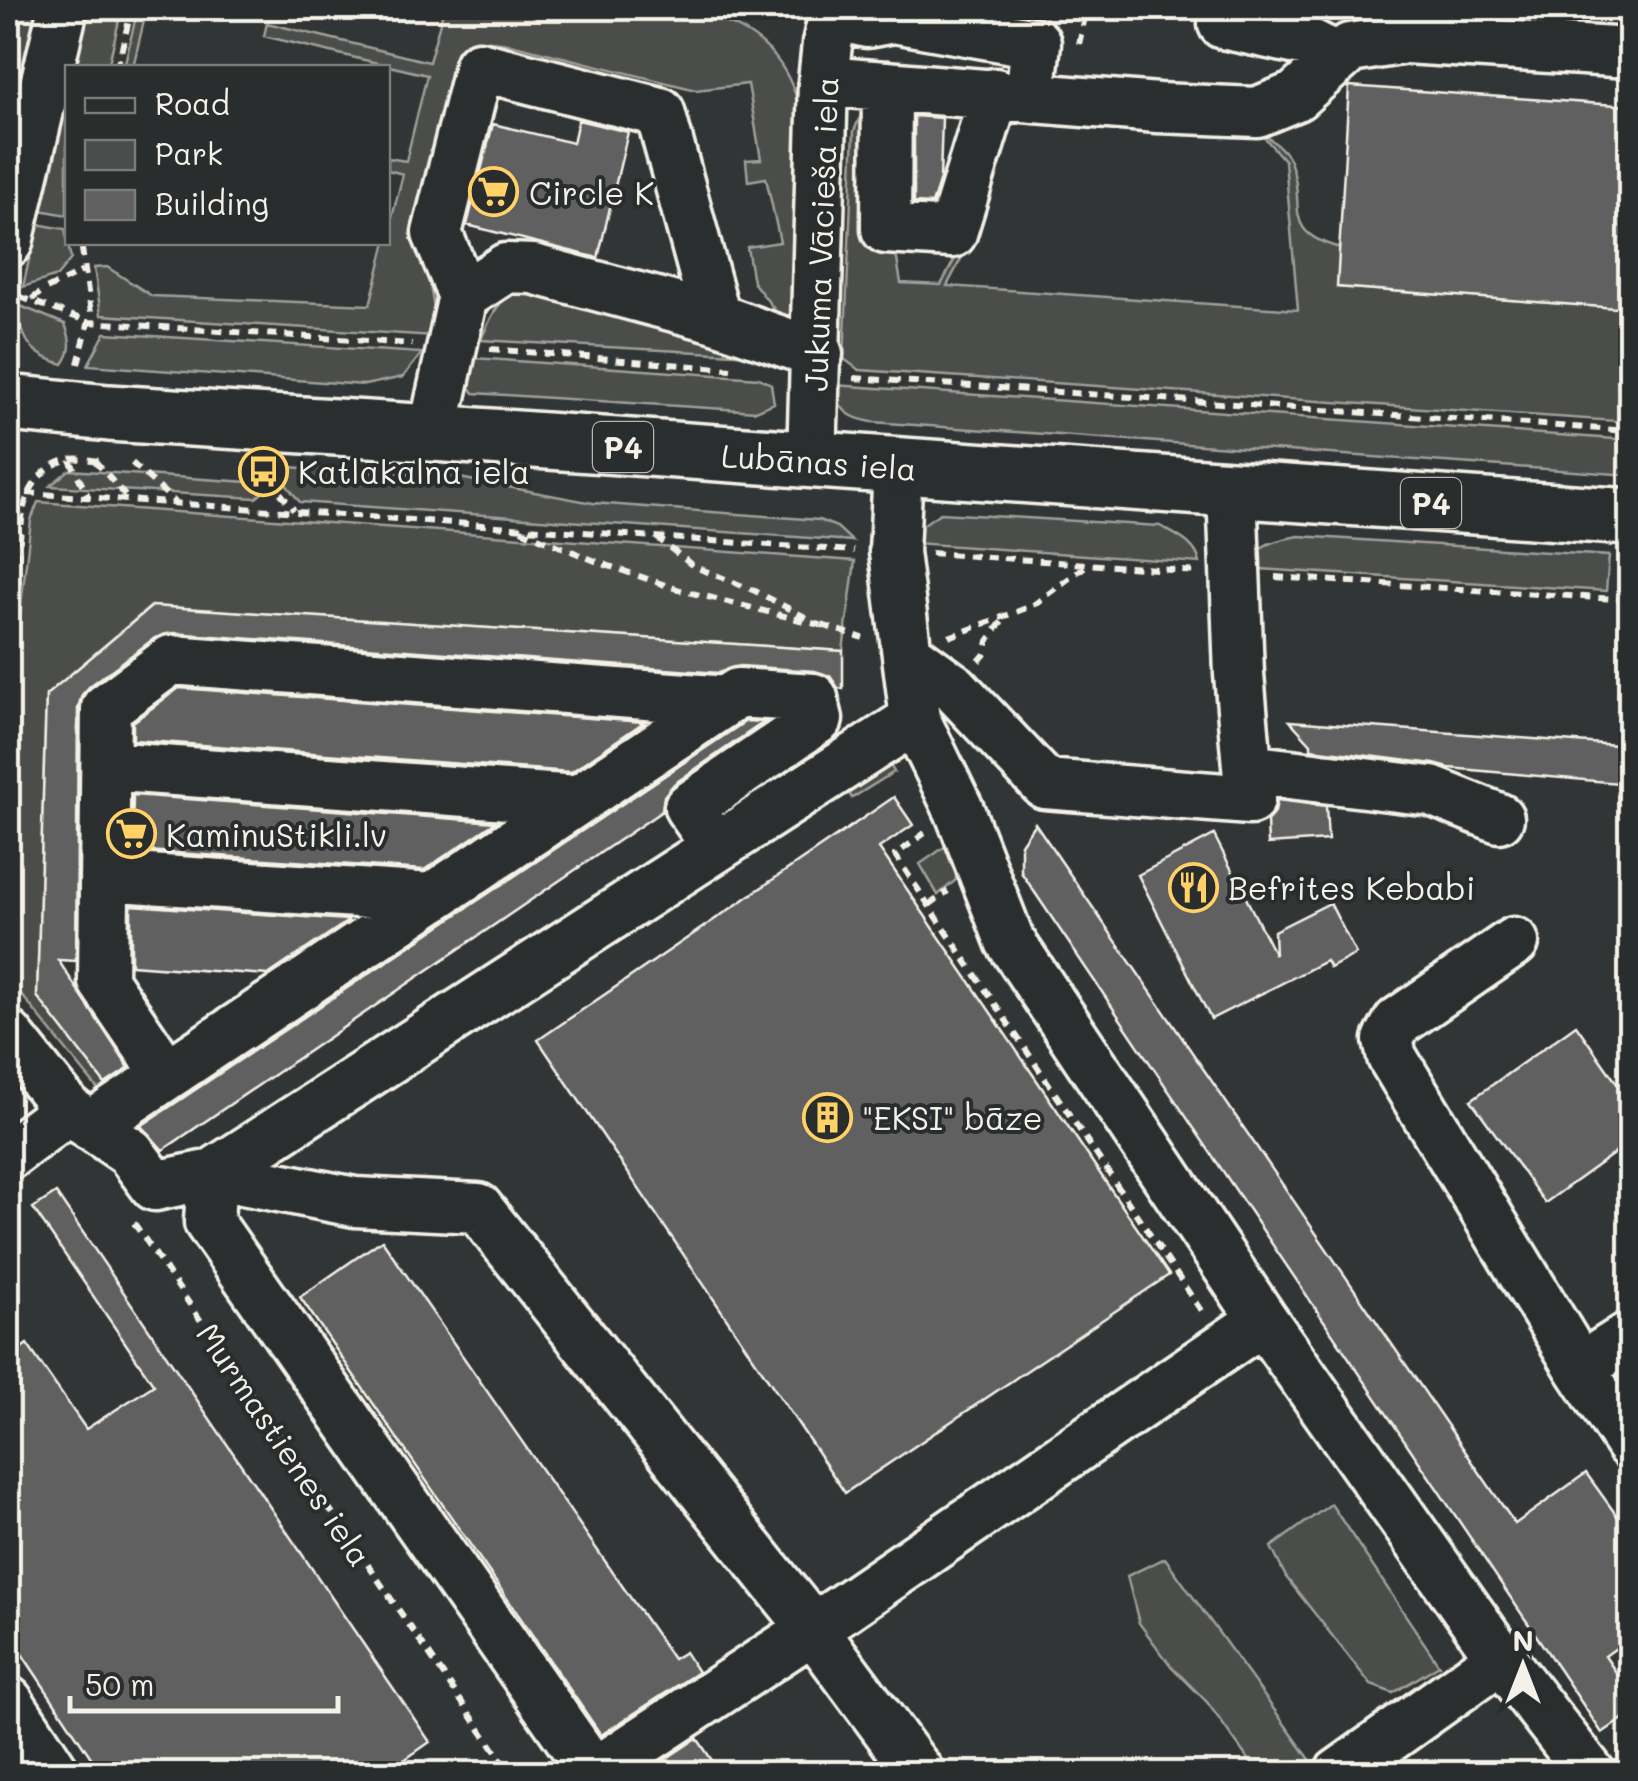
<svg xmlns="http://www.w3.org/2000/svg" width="1638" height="1781" font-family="Mali,sans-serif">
  <rect width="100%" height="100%" fill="#323535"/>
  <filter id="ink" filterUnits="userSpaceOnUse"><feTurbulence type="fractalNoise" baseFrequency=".01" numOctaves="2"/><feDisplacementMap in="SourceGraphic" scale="20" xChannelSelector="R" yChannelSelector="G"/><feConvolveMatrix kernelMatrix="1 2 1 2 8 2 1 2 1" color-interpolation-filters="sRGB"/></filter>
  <g filter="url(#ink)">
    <path fill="#4b4d4c" stroke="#a09f9a" stroke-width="2.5" d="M 8,8 L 39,8 L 8,144 Z
      M 87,8 L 122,8 L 108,67 L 73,68 Z
      M 138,8 L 147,8 L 133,67 L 124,67 Z
      M 444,8 C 490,8 537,8 584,8 C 681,8 782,4 803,124 L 794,313 L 782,319 L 753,282 L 747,247 L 780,242 L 766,178 L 748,181 L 746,160 L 761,159 L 748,84 L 696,90 L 502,42 L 479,40 L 457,50 L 417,213 L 436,319 L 434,336 L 101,315 L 94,268 L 107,267 L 152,296 L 370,305 L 403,174 L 388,170 L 388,158 L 406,161 L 427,75 L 264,36 L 267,23 L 429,62 Z
      M 67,91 L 67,215 L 40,210 Z
      M 872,112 L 901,283 L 941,285 L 967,236 L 973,236 L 947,286 L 1298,310 L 1285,161 L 1256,128 C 1267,137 1285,148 1290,161 C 1308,206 1278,231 1340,248 L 1337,287 L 1630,309 L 1630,422 L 859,370 L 844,359 L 854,131 L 859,119 Z
      M 37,224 L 65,229 L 71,259 L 57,276 L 23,287 Z
      M 543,280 L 771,356 L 481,340 C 498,300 503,294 543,280 Z
      M 18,305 L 65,324 C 71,340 73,350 63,364 C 29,355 21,338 18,305 Z
      M 105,333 L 422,353 L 403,377 L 365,385 L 88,365 Z
      M 473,358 L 759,378 L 771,384 L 774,403 L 756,411 L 474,393 L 465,380 Z
      M 834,385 L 1630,440 L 1630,475 L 872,422 C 848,418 838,410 834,385 Z
      M 286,467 L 449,476 L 593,503 L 819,520 L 837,527 L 852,541 L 300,502 L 285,483 Z
      M 69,470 L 263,483 L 262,493 L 256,498 L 50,486 Z
      M 38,502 L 855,561 L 843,651 L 151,606 L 46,695 L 37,996 L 111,1091 L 105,1098 L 8,978 L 8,716 L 31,520 Z
      M 940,513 L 1160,526 C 1177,536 1196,543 1200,563 L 913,543 L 921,526 Z
      M 1299,536 L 1609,556 L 1606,591 L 1245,568 C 1258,543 1273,541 1299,536 Z
      M 883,752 L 894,772 L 852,798 L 840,780 Z
      M 949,844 L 956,861 L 956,880 L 938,895 L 920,864 Z
      M 1331,1504 L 1439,1665 L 1393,1693 L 1371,1685 L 1286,1577 L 1271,1547 Z
      M 1165,1558 L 1311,1761 L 1292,1773 L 1258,1773 L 1207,1702 L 1171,1666 L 1139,1623 L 1127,1576 Z"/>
    <path fill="#5f605f" stroke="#f4f1e8" stroke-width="2.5" d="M 1349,86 L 1630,106 L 1630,309 L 1337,287 Z
      M 914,116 L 942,118 L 940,179 L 932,204 L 914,203 Z
      M 578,120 L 628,132 L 598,258 L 467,225 L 493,124 L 573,143 Z
      M 152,606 L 843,651 L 843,689 L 838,688 L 830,676 L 815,671 L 740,666 L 719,673 L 173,633 L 155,638 L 90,686 L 82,695 L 78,708 L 76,961 L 58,960 L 129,1068 L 105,1084 L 37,996 L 46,695 Z
      M 179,688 L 644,722 L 571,772 L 133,740 L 133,722 Z
      M 746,721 L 764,722 L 674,784 L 664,796 L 662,811 L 163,1150 L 141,1126 Z
      M 1290,721 L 1630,746 L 1630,784 L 1449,768 L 1434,764 L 1311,749 L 1311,744 Z
      M 133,795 L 496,822 L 424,870 L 132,850 Z
      M 894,797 L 913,825 L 879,848 L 1169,1275 L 845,1493 L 538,1040 Z
      M 1277,800 L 1326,806 L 1328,840 L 1268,844 L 1267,821 L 1275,812 Z
      M 1035,823 L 1515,1524 L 1586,1473 L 1630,1534 L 1630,1638 L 1605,1656 L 1630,1693 L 1630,1714 L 1602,1733 L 1021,872 L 1021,844 Z
      M 1214,835 L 1275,955 L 1274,931 L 1330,903 L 1356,954 L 1330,968 L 1326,961 L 1211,1019 L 1138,875 Z
      M 131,905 L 348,920 L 348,921 L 268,975 L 131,965 Z
      M 1576,1025 L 1630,1102 L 1630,1142 L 1545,1203 L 1471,1100 Z
      M 56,1193 L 430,1742 L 384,1774 L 102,1774 L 8,1633 L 8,1358 L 27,1344 L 86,1429 L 154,1385 L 33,1208 Z
      M 382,1240 L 673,1659 L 685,1652 L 698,1672 L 601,1735 L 300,1297 Z
      M 697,1738 L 721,1774 L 643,1774 Z"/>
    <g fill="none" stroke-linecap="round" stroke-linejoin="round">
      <defs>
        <path id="minor" d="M 833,15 L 867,23 L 894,18 L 1036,43 L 1030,96
          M 1223,24 L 1307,42 L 1338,58
          M 823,81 L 1158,108 L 1257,112 L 1296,96 L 1350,48 L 1406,39 L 1630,53
          M 887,86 L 886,229 L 952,233 L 995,93
          M 8,242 L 63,8
          M 463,296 L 506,268 L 533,269 L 716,318 L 818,354
          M 433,433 L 463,296 L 437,233 L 479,66 L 660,112 L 716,318
          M 812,461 L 823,81 L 827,44 L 835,8
          M 898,467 L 894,552 L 915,719 L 959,810 L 1010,941 L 1263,1320 L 1501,1658 L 1591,1774
          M 907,654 L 955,689 L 1045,784 L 1250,800 L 1239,674 L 1232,489
          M 915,719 L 212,1174 L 209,1222 L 594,1773 L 813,1629 L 1263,1320
          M 106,766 L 577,800
          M 1248,769 L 1431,791 L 1499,818
          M 104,876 L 432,898
          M 1514,942 L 1398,1022 L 1388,1040 L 1392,1057 L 1580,1368 L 1630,1336
          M 8,1035 L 68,1110 L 130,1152 L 155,1186 L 212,1174 L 355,1202 L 478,1208 L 813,1629 L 920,1774
          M 167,1075 L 103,981 L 106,708 L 171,660 L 727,701
          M 91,1126 L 738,693 L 813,698 L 818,719 L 689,807 L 717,847
          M 8,1155 L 68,1110
          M 1580,1368 L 1630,1444
          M 8,1701 L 56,1774
          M 1338,1774 L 1501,1658"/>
        <path id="major" d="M 8,403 L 109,413 L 433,433 L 1630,517"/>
      </defs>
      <use href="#minor" stroke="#f4f1e8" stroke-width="55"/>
      <use href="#major" stroke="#f4f1e8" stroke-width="62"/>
      <path stroke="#f4f1e8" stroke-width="6" stroke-dasharray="10 8" stroke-linecap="butt" d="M 1131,8 L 1184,18
        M 1079,44 L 1087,8
        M 117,68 L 132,8
        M 20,297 L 89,322 L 412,344
        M 32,299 L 44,290 L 83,271
        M 490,349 L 731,369
        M 78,364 L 91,313 L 81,242
        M 854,378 L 1630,431
        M 70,460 L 89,498
        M 95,461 L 129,500
        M 132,463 L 175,502
        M 255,470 L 263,471 L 294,510
        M 27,493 L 854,551
        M 8,509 L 23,511 C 28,488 44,464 70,459 C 79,457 93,461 103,461
        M 521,530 L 600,563 L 680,590 L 824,626
        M 656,537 L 693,566 L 755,591 L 811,620
        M 931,553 L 1198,572
        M 1275,577 L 1630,600
        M 822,625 L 863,638
        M 949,637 L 1032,606 L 1087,565
        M 8,650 L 23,511
        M 979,661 L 985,654 L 988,641 L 1005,617
        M 925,833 L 895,855 L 1202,1312
        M 929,905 L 948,891
        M 134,1223 L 511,1774"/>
      <use href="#minor" stroke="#2a2d2e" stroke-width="48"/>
      <use href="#major" stroke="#2a2d2e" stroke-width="55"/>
    </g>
  </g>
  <defs>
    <symbol id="supermarket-ring" viewBox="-11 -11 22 22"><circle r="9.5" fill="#2a2d2e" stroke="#ffd166" stroke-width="1.5"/><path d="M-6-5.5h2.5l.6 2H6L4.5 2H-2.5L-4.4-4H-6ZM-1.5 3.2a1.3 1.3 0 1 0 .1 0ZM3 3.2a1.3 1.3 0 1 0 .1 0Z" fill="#ffd166"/></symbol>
    <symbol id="bus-ring" viewBox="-11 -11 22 22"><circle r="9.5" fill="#2a2d2e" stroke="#ffd166" stroke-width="1.5"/><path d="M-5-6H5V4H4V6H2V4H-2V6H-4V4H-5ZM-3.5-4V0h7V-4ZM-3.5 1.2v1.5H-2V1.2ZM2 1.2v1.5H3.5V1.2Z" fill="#ffd166"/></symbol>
    <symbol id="restaurant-ring" viewBox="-11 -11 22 22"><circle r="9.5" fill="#2a2d2e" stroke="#ffd166" stroke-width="1.5"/><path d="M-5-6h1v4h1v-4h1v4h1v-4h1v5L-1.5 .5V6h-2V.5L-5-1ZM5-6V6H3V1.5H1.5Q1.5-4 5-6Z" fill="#ffd166"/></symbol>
    <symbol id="building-ring" viewBox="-11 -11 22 22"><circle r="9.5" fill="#2a2d2e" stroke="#ffd166" stroke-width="1.5"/><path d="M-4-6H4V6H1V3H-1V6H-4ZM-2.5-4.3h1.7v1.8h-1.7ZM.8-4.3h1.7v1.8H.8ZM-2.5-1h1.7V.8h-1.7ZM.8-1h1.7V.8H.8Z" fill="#ffd166"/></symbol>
  </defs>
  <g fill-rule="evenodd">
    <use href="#supermarket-ring" x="466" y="164" width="55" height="55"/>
    <use href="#bus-ring" x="236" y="444" width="55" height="55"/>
    <use href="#supermarket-ring" x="104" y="806" width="55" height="55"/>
    <use href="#restaurant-ring" x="1166" y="860" width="55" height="55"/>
    <use href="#building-ring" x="800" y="1090" width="55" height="55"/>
  </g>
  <g text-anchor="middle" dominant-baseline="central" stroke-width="8" stroke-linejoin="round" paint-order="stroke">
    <g fill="#2a2d2e" stroke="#b7b6b0" stroke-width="2.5">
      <rect x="593" y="422" width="60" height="50" rx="8"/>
      <rect x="1401" y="478" width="60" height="50" rx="8"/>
    </g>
    <g font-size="30" font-weight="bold" fill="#f4f1e8">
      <text x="623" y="447">P4</text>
      <text x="1431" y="503">P4</text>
    </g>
    <g font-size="32" fill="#f4f1e8" stroke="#2a2d2e" text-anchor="start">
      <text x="529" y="192">Circle K</text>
      <text x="298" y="471">Katlakalna iela</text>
      <text x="166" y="834">KaminuStikli.lv</text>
      <text x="1228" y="887">Befrites Kebabi</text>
      <text x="862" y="1117">"EKSI" bāze</text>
    </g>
    <g font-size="32" fill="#f4f1e8" stroke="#2a2d2e">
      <text transform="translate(820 234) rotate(-88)">Jukuma Vācieša iela</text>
      <text transform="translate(819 461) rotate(4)">Lubānas iela</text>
      <text transform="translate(285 1444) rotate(56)">Murmastienes iela</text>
    </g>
  </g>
  <rect width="1638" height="1781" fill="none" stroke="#2a2d2e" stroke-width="40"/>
  <rect x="20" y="20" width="1598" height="1741" fill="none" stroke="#f4f1e8" stroke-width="4" filter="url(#ink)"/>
  <rect x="65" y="65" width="325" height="180" fill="#2a2d2e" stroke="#7b7b78" stroke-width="2.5"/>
  <rect x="85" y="98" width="50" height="15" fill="#2a2d2e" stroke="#7b7b78" stroke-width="2.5"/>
  <text x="155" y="115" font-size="30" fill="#f4f1e8">Road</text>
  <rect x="85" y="140" width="50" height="30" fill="#4b4d4c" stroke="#7b7b78" stroke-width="2.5"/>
  <text x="155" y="165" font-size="30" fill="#f4f1e8">Park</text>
  <rect x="85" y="190" width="50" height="30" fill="#5f605f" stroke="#7b7b78" stroke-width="2.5"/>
  <text x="155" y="215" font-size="30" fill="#f4f1e8">Building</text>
  <g transform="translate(1523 1666)" stroke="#2a2d2e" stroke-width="8" paint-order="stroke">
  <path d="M0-8L18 38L0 25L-18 38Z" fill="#f4f1e8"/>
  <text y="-15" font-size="28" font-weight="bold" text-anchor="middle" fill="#f4f1e8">N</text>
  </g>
  <path d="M70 1696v15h268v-15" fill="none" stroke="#f4f1e8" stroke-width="5"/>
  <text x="85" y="1696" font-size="30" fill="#f4f1e8" stroke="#2a2d2e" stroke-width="8" paint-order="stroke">50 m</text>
</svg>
